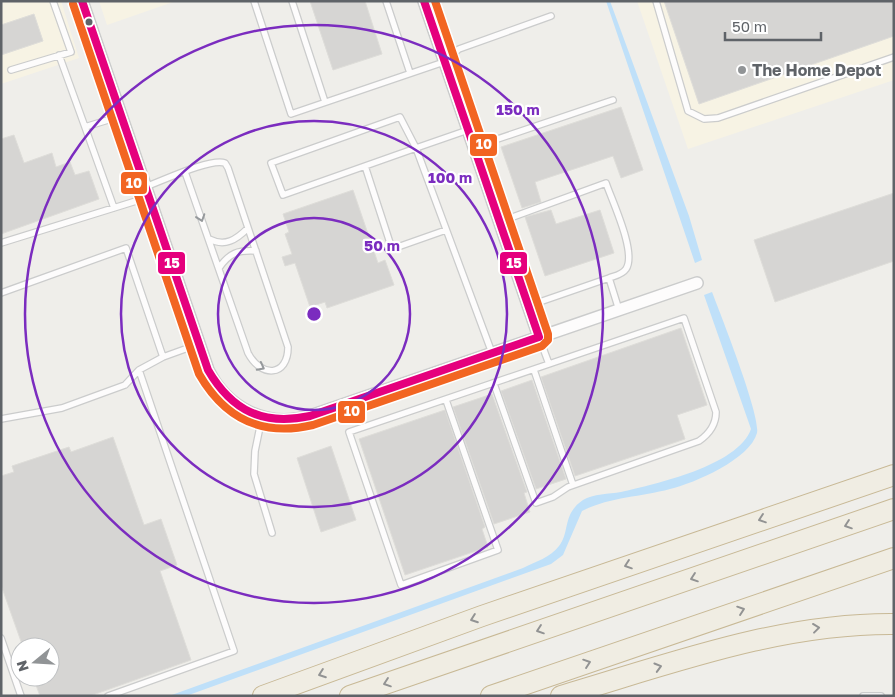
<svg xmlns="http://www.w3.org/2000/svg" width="895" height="697" font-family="'Golos Text',sans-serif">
  <rect width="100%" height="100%" fill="#efeeea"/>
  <path fill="#f7f3e4" d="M 1,1 L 61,1 L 79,58 L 1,84 Z
    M 99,1 L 176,1 L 107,25 Z
    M 637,1 L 894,1 L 894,80 L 688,149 Z"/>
  <path fill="#bfe0f9" d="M 606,1 L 610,1 L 689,216 L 702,260 L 695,263 Z
    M 712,292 C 720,313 761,416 757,433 C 750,459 695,483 670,489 C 641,497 609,497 582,511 L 563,555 L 551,564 L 186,696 L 169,696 L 523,568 C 535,562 551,557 559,546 C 570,533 562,514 583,500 C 593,494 609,494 621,492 C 655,484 738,466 751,429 L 704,295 Z"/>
  <path fill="#d6d5d3" stroke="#deddd9" d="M 310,1 L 365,1 L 382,54 L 333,70 Z
    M 664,1 L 894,1 L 894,36 L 699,104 Z
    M 34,14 L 43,41 L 1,55 L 1,25 Z
    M 621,107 L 643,170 L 621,178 L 613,156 L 535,182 L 541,202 L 522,208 L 501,147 Z
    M 14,135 L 24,163 L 52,153 L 56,167 L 70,162 L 75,175 L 89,171 L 99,199 L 1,234 L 1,139 Z
    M 353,190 L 378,263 L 385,260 L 394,285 L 327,308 L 325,302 L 310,307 L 295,263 L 285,266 L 282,257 L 292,254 L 285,234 L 289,232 L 283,214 Z
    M 894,193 L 894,261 L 775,302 L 754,240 Z
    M 551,210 L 556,224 L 600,210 L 614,253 L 545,276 L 525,217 Z
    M 681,328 L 707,405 L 677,415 L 685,439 L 575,476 L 541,377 Z
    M 532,380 L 566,479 L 536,489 L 501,391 Z
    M 492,394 L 527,492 L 524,493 L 530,512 L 494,524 L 453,407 Z
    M 445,410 L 485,527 L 482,529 L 488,547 L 405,575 L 359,439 Z
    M 113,437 L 144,525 L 161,519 L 177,565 L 160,571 L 191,660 L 90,696 L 40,696 L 33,677 L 50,677 L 50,647 L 23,647 L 1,585 L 1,476 L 14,472 L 12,466 L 69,447 L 71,452 Z
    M 331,446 L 356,520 L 321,532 L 297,458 Z"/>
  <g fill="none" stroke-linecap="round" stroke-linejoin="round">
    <defs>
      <path id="service" d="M 254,1 L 291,114 L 444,62 L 459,49 L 551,16
        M 292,1 L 325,102
        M 386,1 L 410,73
        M 656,1 L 688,111 L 704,119 L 718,118 L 894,57
        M 59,55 L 85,127
        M 11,70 L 71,52 L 53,1
        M 400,117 L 416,148 L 283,195 L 271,163 Z
        M 468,130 L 416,148 L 492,353
        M 474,147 L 613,100
        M 365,166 L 392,249 L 446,230
        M 145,187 C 162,181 210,158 225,163 L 228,168 L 288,347 C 288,377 261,378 248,353 L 185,172
        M 114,208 L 85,127 L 121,116
        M 499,222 L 606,183 C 612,201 637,253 626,269 C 622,275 614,276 609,278
        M 209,239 C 225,247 236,240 248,228
        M 1,243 L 149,197
        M 219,268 C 229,253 238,250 256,251
        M 1,293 L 126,248 L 163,357 L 199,344
        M 528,306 L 609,278 L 619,310
        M 534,370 L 573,485
        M 494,384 L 536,503 L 553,497 L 568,487 L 699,441 C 709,434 716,425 716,412 L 684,318 L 549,364
        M 446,400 L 498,550 L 401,585 L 349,432 L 549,364 L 539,337
        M 262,417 L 255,451 L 254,474 L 272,533
        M 1,419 L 62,408 L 125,385 L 139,370
        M 1,638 L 21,696
        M 108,696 L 234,651 L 139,370 L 163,357
        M 863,696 L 881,696"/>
      <path id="minor" d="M 82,1 L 208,370 C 227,409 268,429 310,416 L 697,283
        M 424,1 L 539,337"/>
      <path id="motorway" d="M 263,696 L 482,616 L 894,475
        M 350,696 L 894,509
        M 491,696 L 894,558
        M 561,696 C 670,664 779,623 894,624"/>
    </defs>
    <use href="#service" stroke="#cbcccc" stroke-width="8"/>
    <use href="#minor" stroke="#cbcccc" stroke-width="14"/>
    <use href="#motorway" stroke="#c8b996" stroke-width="22"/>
    <use href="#service" stroke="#fdfcfc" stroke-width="5.5"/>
    <use href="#minor" stroke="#fdfcfc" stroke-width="11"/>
    <use href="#motorway" stroke="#f0ede3" stroke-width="20"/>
    <defs>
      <path id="bus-1" d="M 82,1 L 208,370 C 232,411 263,426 310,416 L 539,337 L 424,1"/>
      <path id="bus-2" d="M 73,4 L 199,374 C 225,419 262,437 313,425 L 542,346 L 548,340 L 548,334 L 435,1"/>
    </defs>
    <use href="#bus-1" stroke="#fff" stroke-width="11"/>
    <use href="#bus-2" stroke="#fff" stroke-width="11"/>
    <use href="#bus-1" stroke="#e5007d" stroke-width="8"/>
    <use href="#bus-2" stroke="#f26522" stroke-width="8"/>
  </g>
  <defs><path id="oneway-chevron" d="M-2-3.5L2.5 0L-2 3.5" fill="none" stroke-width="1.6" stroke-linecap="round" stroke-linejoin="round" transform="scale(1.25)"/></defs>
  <g stroke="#96999c">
    <use href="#oneway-chevron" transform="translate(201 218) rotate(71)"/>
    <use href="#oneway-chevron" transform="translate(261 367) rotate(28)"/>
  </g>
  <g stroke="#929393">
    <use href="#oneway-chevron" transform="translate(762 519) rotate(161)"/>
    <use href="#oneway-chevron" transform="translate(848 525) rotate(161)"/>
    <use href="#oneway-chevron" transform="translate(628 565) rotate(161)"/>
    <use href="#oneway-chevron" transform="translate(694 578) rotate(161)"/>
    <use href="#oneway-chevron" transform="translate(741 610) rotate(-19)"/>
    <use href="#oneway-chevron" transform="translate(474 619) rotate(160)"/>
    <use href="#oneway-chevron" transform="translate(816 628) rotate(-7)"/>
    <use href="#oneway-chevron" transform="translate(540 630) rotate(161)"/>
    <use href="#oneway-chevron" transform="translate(587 663) rotate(-19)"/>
    <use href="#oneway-chevron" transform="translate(658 667) rotate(-16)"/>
    <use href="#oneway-chevron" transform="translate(322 674) rotate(160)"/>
    <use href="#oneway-chevron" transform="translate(387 683) rotate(161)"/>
  </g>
  <g fill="none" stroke="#7b2cbf" stroke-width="2.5">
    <circle cx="314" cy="314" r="96"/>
    <circle cx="314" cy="314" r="193"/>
    <circle cx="314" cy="314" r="289"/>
  </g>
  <circle fill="#5f6368" stroke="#fff" stroke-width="2" cx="89" cy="22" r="4.5"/>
  <circle fill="#919496" stroke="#fff" stroke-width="2" cx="742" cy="70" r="5"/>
  <g text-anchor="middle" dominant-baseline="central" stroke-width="4.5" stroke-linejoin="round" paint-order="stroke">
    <g font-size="16" font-weight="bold" fill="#5f6368" stroke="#fff" text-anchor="start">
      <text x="752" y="70">The Home Depot</text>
    </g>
  </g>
  <circle cx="314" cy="314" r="8" fill="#7b2cbf" stroke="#fff" stroke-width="2.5"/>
  <g font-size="15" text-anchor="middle" font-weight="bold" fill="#7b2cbf" stroke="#fff" stroke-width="4.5" stroke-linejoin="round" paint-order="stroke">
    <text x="518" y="115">150 m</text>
    <text x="450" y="183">100 m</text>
    <text x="382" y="251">50 m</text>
  </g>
  <g stroke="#fff" stroke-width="2">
    <rect x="469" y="133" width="29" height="24" rx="5" fill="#f26522"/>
    <rect x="120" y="171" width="28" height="24" rx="5" fill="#f26522"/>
    <rect x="499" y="251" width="29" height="24" rx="5" fill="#e5007d"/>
    <rect x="157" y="251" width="29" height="24" rx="5" fill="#e5007d"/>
    <rect x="337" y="400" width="29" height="24" rx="5" fill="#f26522"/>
  </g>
  <g font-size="14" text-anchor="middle" font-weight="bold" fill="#fff">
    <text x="484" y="149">10</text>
    <text x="134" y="188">10</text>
    <text x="514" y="268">15</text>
    <text x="172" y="268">15</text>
    <text x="352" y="416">10</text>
  </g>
  <rect width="895" height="697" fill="none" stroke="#5f6368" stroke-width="5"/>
  <g transform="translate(35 662) rotate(252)"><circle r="24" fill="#ffffff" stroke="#bfc1c3"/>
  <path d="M0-4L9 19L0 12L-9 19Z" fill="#919496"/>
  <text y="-8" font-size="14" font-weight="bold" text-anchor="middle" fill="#5f6368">N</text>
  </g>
  <path d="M725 32v8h96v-8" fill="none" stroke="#5f6368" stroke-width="2.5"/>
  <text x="732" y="32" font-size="15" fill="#5f6368" stroke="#ffffff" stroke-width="4" paint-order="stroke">50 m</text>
</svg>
